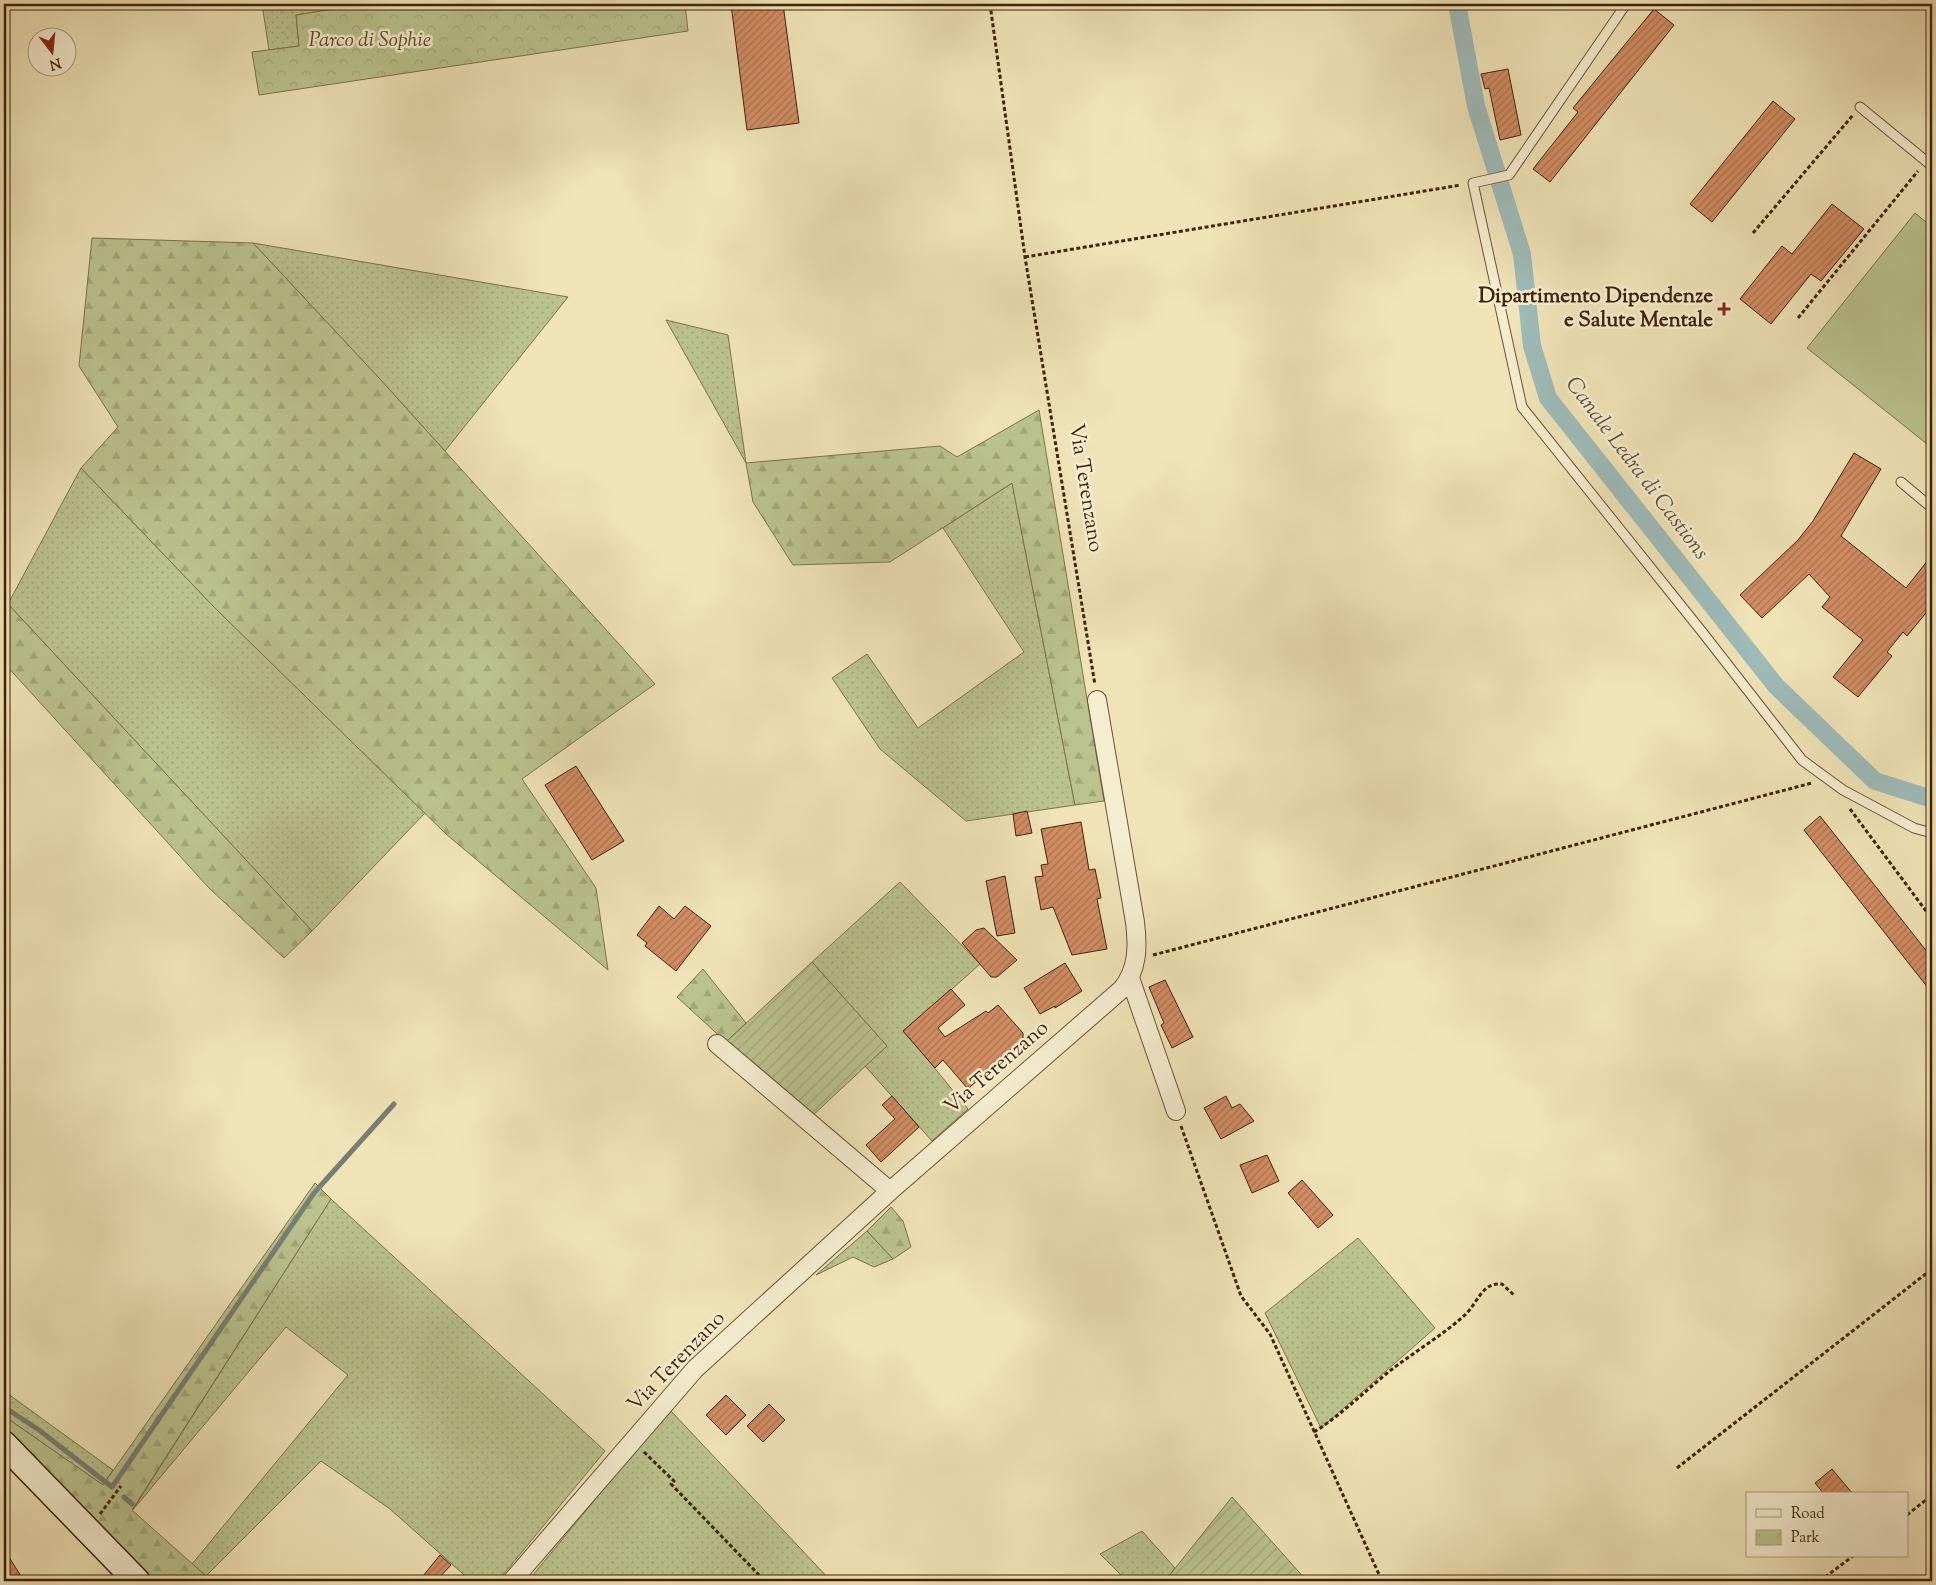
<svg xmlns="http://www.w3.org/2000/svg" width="1936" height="1585" font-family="'Sorts Mill Goudy',serif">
  <defs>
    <pattern id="grass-dots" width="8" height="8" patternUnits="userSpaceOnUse" patternTransform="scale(1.25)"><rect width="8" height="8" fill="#bac38e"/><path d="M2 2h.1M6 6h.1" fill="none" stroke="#a1a779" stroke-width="1.8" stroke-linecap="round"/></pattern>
    <pattern id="forest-firs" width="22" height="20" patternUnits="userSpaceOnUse" patternTransform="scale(1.25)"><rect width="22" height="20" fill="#bac38e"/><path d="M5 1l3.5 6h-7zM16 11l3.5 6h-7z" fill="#a1a779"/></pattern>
    <pattern id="park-crowns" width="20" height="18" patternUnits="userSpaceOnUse" patternTransform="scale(1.25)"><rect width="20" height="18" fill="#bac38e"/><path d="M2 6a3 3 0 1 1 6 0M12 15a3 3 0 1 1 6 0" fill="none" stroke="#a1a779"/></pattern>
    <pattern id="garden-furrows" width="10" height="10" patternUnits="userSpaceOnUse" patternTransform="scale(1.25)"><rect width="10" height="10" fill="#bac38e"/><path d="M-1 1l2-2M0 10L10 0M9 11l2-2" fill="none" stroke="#a1a779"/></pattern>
    <pattern id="building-hatch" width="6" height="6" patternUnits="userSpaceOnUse" patternTransform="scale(1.25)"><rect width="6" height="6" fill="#d28d63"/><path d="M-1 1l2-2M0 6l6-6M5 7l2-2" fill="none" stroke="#ac7350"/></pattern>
  </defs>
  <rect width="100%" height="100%" fill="#efe3b7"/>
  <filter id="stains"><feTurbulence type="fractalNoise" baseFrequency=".004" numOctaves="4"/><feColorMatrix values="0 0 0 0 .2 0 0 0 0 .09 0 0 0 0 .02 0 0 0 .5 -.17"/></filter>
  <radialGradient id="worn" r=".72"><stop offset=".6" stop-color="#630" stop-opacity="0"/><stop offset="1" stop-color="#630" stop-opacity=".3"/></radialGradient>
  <path fill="url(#grass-dots)" stroke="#7c734c" d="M 262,4 L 366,4 L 296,15 L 299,46 L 269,50 Z
    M 253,243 L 568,297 L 445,451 L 379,378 Z
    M 666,320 L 728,335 L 746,463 Z
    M 81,468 L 215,608 L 425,813 L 312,931 L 8,604 Z
    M 1012,483 L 1075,805 L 966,821 L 880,749 L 832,678 L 867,654 L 918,728 L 1024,652 L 943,528 Z
    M 900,882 L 980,964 L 934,1005 L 924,1055 L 968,1109 L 932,1141 L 865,1066 L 887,1046 L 812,962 Z
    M 331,1199 L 605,1451 L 498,1581 L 471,1581 L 390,1509 L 321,1461 L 206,1576 L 192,1564 L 348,1375 L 286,1327 L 132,1511 Z
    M 867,1231 L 893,1259 L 874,1267 L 853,1257 L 816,1275 Z
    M 1358,1238 L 1435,1328 L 1321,1428 L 1265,1313 Z
    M 4,1391 L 113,1470 L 103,1485 L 4,1416 Z
    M 671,1411 L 831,1581 L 528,1581 L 630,1457 Z
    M 1142,1531 L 1175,1568 L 1165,1581 L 1127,1581 L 1100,1554 Z"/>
  <path fill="url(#forest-firs)" stroke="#7c734c" d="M 92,238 L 253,243 L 379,378 L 655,684 L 522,779 L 596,888 L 608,970 L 446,834 L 215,608 L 81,468 L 118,427 L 79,366 Z
    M 1039,410 L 1104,801 L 1075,805 L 1012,483 L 890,562 L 793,565 L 753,502 L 746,463 L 940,446 L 957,457 Z
    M 8,604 L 312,931 L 284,958 L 209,888 L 4,663 L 4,608 Z
    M 703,969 L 746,1023 L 726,1042 L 677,997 Z
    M 315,1183 L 331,1199 L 132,1510 L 206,1576 L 200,1581 L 152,1581 L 4,1428 L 4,1416 L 103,1485 Z
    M 891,1207 L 903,1221 L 911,1247 L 893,1259 L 867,1231 Z"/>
  <path fill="url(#park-crowns)" stroke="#7c734c" d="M 366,4 L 685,4 L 688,31 L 259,95 L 252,52 L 299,46 L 296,15 Z"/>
  <path fill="url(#garden-furrows)" stroke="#7c734c" d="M 812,962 L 887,1046 L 810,1118 L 726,1042 Z
    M 1232,1497 L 1307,1581 L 1165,1581 Z"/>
  <path fill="#bac38e" stroke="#7c734c" d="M 1915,213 L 1932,227 L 1932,448 L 1807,348 Z"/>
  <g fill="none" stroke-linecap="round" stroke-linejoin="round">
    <path stroke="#787e73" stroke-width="5" d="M 4,1407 L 39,1430 L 112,1487 L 314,1193 L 394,1104
      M 124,1497 L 132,1504"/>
    <path stroke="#9ebbb9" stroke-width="18" d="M 1457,4 L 1476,106 L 1522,254 L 1532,346 L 1548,398 L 1776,686 L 1875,781 L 1932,799"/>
  </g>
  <path fill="url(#building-hatch)" stroke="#3f230a" d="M 731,4 L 783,4 L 799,123 L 747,130 Z
    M 1654,9 L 1674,25 L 1550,182 L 1533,169 L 1578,112 L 1573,108 Z
    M 1508,69 L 1521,135 L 1500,140 L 1489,88 L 1485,89 L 1481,74 Z
    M 1773,101 L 1795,119 L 1712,222 L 1690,204 Z
    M 1832,204 L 1864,229 L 1821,281 L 1811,274 L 1771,324 L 1740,299 L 1782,246 L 1792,254 Z
    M 1854,453 L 1881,469 L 1841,536 L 1906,588 L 1932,555 L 1932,596 L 1926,604 L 1930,608 L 1907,636 L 1903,632 L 1887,652 L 1892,656 L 1858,697 L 1833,677 L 1863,640 L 1822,607 L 1830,597 L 1809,574 L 1762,618 L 1740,595 L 1798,540 L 1813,521 Z
    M 576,766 L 624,841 L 592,860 L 545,785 Z
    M 1027,811 L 1032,833 L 1016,836 L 1013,814 Z
    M 1820,816 L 1932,958 L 1932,993 L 1804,830 Z
    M 1081,822 L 1089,870 L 1095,869 L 1101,898 L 1097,899 L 1107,949 L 1072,955 L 1053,907 L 1041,910 L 1035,877 L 1043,876 L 1041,865 L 1048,864 L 1041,829 Z
    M 1005,876 L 1015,933 L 997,936 L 986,881 Z
    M 659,906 L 674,919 L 685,906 L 711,926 L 676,971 L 645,946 L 647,943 L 637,935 Z
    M 984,928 L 1017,960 L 997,977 L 991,977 L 962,943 L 976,930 Z
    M 1065,963 L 1082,991 L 1055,1008 L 1055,1006 L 1040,1014 L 1024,988 Z
    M 1165,980 L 1193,1037 L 1172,1048 L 1161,1025 L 1164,1023 L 1149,987 Z
    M 951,989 L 965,1005 L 938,1028 L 945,1037 L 986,1011 L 988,1013 L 998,1005 L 1023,1033 L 1023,1038 L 968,1089 L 943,1060 L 935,1068 L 903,1031 Z
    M 892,1096 L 919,1127 L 881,1162 L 866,1145 L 895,1119 L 882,1105 Z
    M 1226,1096 L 1232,1108 L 1240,1104 L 1254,1121 L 1221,1139 L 1204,1108 Z
    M 1267,1155 L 1279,1181 L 1252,1193 L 1240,1165 Z
    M 1302,1180 L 1333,1215 L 1318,1228 L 1288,1193 Z
    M 726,1395 L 746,1415 L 726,1435 L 706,1415 Z
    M 769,1404 L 785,1420 L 763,1442 L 747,1426 Z
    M 1832,1469 L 1853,1494 L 1824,1494 L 1815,1483 Z
    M 4,1549 L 24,1581 L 4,1581 Z
    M 440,1555 L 451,1565 L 436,1581 L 419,1581 Z"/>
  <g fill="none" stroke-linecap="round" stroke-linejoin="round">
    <defs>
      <path id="lane" d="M 1626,4 L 1509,175 L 1473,183 L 1522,407 L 1703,633 L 1802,760 L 1843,790 L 1914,828 L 1932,833
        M 1860,107 L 1932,166
        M 1901,482 L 1932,508"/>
      <path id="street" d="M 1130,978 L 1176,1111
        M 717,1044 L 890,1191
        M 512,1581 L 695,1369 L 890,1191 L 1122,989 C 1138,969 1138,947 1135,922 L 1097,700"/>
      <path id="secondary" d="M 4,1444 L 137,1581"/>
    </defs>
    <use href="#lane" stroke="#6b5335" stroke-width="11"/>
    <use href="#street" stroke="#6b5335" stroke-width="20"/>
    <use href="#secondary" stroke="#3f230a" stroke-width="28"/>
    <path stroke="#3f230a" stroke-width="3" stroke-dasharray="4 2.5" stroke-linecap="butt" d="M 990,4 L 1025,257 L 1095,685
      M 1753,233 L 1853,115
      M 1025,257 L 1461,185
      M 1798,318 L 1918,171
      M 1850,809 L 1932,919
      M 1153,955 L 1812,783
      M 1181,1126 L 1241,1296 L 1270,1334 L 1382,1581
      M 1314,1432 C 1341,1415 1362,1394 1386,1374 C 1412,1353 1442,1336 1466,1314 C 1478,1302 1482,1282 1502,1284 L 1515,1296
      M 644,1452 L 674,1481 L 671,1484 L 759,1575
      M 1677,1468 L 1932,1269
      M 100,1514 L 121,1486
      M 1907,1515 L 1932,1495
      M 1820,1581 L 1853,1556"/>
    <use href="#lane" stroke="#f5edd0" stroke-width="9"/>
    <use href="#street" stroke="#f5edd0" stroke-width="18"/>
    <use href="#secondary" stroke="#f5edd0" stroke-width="25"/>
  </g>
  <path fill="#8f2418" stroke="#f5edd0" stroke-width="2" d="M1721.5 301.5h5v5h5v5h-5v5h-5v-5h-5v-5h5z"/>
  <g text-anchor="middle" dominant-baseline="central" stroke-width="5" stroke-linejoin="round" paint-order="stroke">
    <g font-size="21" font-style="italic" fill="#5e4b2b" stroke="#f5edd0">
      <text x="370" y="41">Parco di Sophie</text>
    </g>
    <g font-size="21" font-weight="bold" fill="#3f230a" stroke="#f5edd0" text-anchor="end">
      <text x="1713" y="297">Dipartimento Dipendenze<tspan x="1713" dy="24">e Salute Mentale</tspan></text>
    </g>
    <g font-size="21" fill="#3f230a" stroke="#f5edd0">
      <text transform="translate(1085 488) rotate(81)">Via Terenzano</text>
      <text transform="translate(997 1068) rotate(-41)">Via Terenzano</text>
      <text transform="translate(677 1362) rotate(-46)">Via Terenzano</text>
    </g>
    <g font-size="22" font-style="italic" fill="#5c513f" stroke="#f5edd0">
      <text transform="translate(1636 469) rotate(53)">Canale Ledra di Castions</text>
    </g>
  </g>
  <rect width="1936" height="1585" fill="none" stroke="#efe3b7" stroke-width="20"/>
  <rect x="5" y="5" width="1926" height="1575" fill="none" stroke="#3f230a" stroke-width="2.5"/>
  <rect x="10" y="10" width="1916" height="1565" fill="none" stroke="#3f230a"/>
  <rect x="1746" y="1492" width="162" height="65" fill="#f5edd0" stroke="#ac9c81"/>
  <rect x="1756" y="1509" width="25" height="8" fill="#f5edd0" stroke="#ac9c81"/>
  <text x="1791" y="1518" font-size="15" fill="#3f230a">Road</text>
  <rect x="1756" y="1530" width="25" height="15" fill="url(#park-crowns)" stroke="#ac9c81"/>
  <text x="1791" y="1542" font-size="15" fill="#3f230a">Park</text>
  <g transform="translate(52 52) rotate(164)"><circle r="24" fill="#f5edd0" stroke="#ac9c81"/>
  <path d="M0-4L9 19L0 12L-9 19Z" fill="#8f2418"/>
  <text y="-8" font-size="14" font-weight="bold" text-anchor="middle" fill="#3f230a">N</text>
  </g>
  <rect width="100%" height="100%" filter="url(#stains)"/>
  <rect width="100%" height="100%" fill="url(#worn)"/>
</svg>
